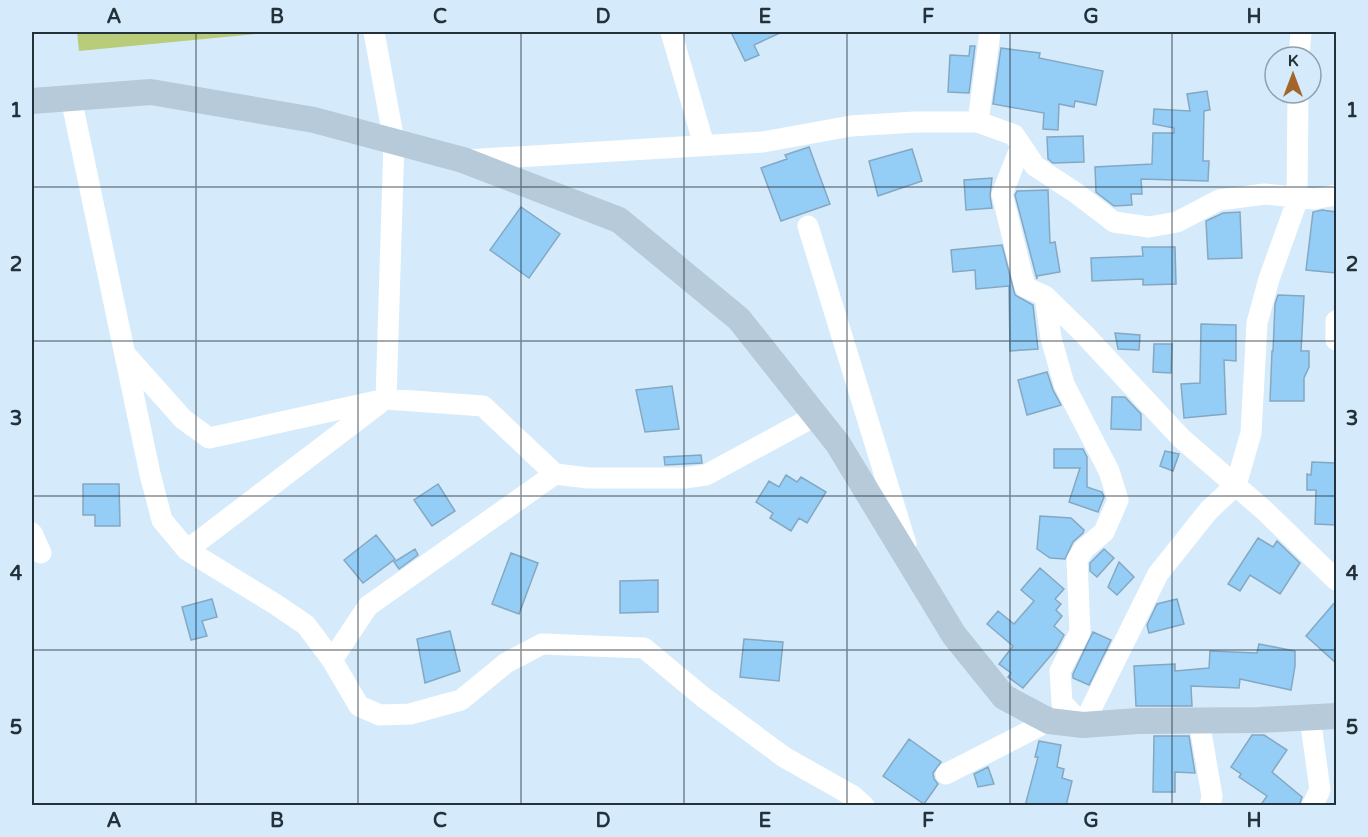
<svg xmlns="http://www.w3.org/2000/svg" width="1368" height="837" font-family="'Varela Round',sans-serif">
  <rect width="100%" height="100%" fill="#d5ebfb"/>
  <path fill="#b8cc79" d="M 77,32 L 276,32 L 79,51 Z"/>
  <path fill="#94cdf6" stroke="#85a8c2" stroke-width="1.5" d="M 731,32 L 782,32 L 754,45 L 759,55 L 745,61 Z
    M 970,46 L 975,46 L 969,93 L 948,92 L 950,55 L 969,56 Z
    M 1001,48 L 1040,53 L 1039,58 L 1103,71 L 1096,105 L 1075,101 L 1074,107 L 1059,104 L 1058,130 L 1043,129 L 1044,113 L 993,104 Z
    M 1207,91 L 1210,110 L 1204,111 L 1203,161 L 1209,161 L 1208,181 L 1141,179 L 1142,194 L 1131,194 L 1132,205 L 1114,206 L 1096,192 L 1095,167 L 1152,164 L 1153,133 L 1174,133 L 1174,128 L 1153,124 L 1154,109 L 1190,111 L 1187,94 Z
    M 1083,136 L 1084,162 L 1053,163 L 1048,159 L 1047,137 Z
    M 809,147 L 830,204 L 781,221 L 761,168 L 787,159 L 785,155 Z
    M 912,149 L 922,181 L 878,196 L 869,161 Z
    M 992,178 L 990,196 L 992,208 L 966,210 L 964,180 Z
    M 1048,190 L 1050,243 L 1055,242 L 1060,272 L 1037,276 L 1037,279 L 1015,195 L 1017,191 Z
    M 521,207 L 560,234 L 529,278 L 490,250 Z
    M 1322,210 L 1336,212 L 1336,273 L 1306,270 L 1313,212 Z
    M 1240,212 L 1242,258 L 1208,259 L 1206,221 L 1223,213 Z
    M 1002,245 L 1015,295 L 1033,305 L 1038,349 L 1010,351 L 1009,286 L 976,289 L 975,270 L 953,272 L 951,250 Z
    M 1142,247 L 1175,247 L 1176,284 L 1143,285 L 1143,279 L 1092,281 L 1091,258 L 1143,256 Z
    M 1278,295 L 1304,296 L 1301,351 L 1309,351 L 1309,367 L 1304,378 L 1304,401 L 1270,401 L 1272,351 L 1273,351 L 1275,304 Z
    M 1201,324 L 1236,325 L 1236,361 L 1224,360 L 1226,414 L 1184,418 L 1181,384 L 1200,383 Z
    M 1115,333 L 1140,335 L 1139,350 L 1118,349 Z
    M 1154,344 L 1172,344 L 1171,373 L 1153,372 Z
    M 1047,372 L 1053,390 L 1061,405 L 1027,415 L 1018,380 Z
    M 672,386 L 679,429 L 645,432 L 636,390 Z
    M 1112,397 L 1125,397 L 1141,414 L 1141,430 L 1111,429 Z
    M 1054,449 L 1083,449 L 1087,457 L 1087,487 L 1102,492 L 1104,497 L 1098,512 L 1069,502 L 1080,468 L 1054,468 Z
    M 1165,451 L 1179,454 L 1173,471 L 1160,466 Z
    M 701,455 L 702,463 L 665,465 L 664,457 Z
    M 1312,462 L 1336,463 L 1336,525 L 1315,524 L 1316,490 L 1307,490 L 1307,474 L 1311,475 Z
    M 786,475 L 797,482 L 801,477 L 826,492 L 807,523 L 799,518 L 791,531 L 770,518 L 773,513 L 756,502 L 769,481 L 779,487 Z
    M 83,484 L 119,484 L 120,526 L 95,526 L 95,515 L 83,515 Z
    M 438,484 L 455,511 L 432,526 L 414,500 Z
    M 1040,516 L 1071,518 L 1084,530 L 1083,533 L 1073,542 L 1065,559 L 1050,558 L 1037,549 Z
    M 376,535 L 395,559 L 363,583 L 344,560 Z
    M 1258,538 L 1273,547 L 1277,541 L 1300,563 L 1280,594 L 1250,575 L 1240,591 L 1228,584 Z
    M 415,549 L 418,555 L 399,569 L 394,562 Z
    M 1104,549 L 1114,558 L 1097,577 L 1090,571 L 1090,563 Z
    M 511,553 L 538,563 L 519,614 L 492,604 Z
    M 1119,562 L 1134,577 L 1117,595 L 1108,587 Z
    M 1040,568 L 1064,589 L 1055,599 L 1061,604 L 1056,610 L 1062,616 L 1054,626 L 1064,635 L 1057,648 L 1023,688 L 1008,677 L 1011,673 L 999,664 L 1013,646 L 987,624 L 998,611 L 1014,624 L 1034,601 L 1021,590 Z
    M 658,580 L 658,612 L 620,613 L 620,581 Z
    M 212,599 L 217,617 L 202,621 L 207,636 L 191,640 L 182,607 Z
    M 1177,599 L 1184,624 L 1149,633 L 1147,625 L 1157,604 Z
    M 1336,601 L 1336,663 L 1306,636 Z
    M 450,631 L 460,671 L 425,683 L 417,639 Z
    M 1093,632 L 1111,640 L 1089,685 L 1073,678 L 1073,674 Z
    M 744,639 L 783,642 L 779,681 L 740,677 Z
    M 1259,644 L 1295,651 L 1295,666 L 1291,690 L 1240,679 L 1239,688 L 1191,686 L 1192,706 L 1136,706 L 1134,666 L 1175,664 L 1175,671 L 1209,668 L 1210,651 L 1257,653 Z
    M 1252,735 L 1264,735 L 1287,750 L 1272,772 L 1302,797 L 1299,806 L 1260,806 L 1267,796 L 1239,777 L 1241,774 L 1231,767 Z
    M 1154,736 L 1189,736 L 1195,773 L 1175,772 L 1175,792 L 1153,792 Z
    M 909,739 L 941,762 L 933,773 L 934,779 L 938,784 L 924,804 L 883,776 Z
    M 1039,741 L 1061,745 L 1057,767 L 1064,769 L 1062,778 L 1072,781 L 1066,806 L 1025,806 L 1038,757 L 1035,757 Z
    M 988,767 L 994,784 L 978,787 L 974,774 Z"/>
  <g fill="none" stroke-linecap="round" stroke-linejoin="round">
    <path stroke="#fff" stroke-width="21" d="M 374,32 L 394,141 L 386,399
      M 671,32 L 704,145
      M 1299,57 L 1301,32
      M 71,98 L 150,474 L 162,520 L 187,550 L 275,604 L 306,625 L 332,660 L 359,706 L 380,715 L 410,714 L 461,700 L 506,663 L 542,644 L 644,648 L 703,697 L 784,757 L 853,796 L 864,806
      M 978,122 L 990,32
      M 1021,146 L 1002,194 L 1025,287 L 1045,296 L 1051,338 L 1064,384 L 1109,471 L 1118,500 L 1104,532 L 1084,549 L 1077,560 L 1080,632 L 1060,671 L 1062,703 L 1083,725 L 1158,574 L 1209,510 L 1236,485 L 1251,433 L 1257,323 L 1269,279 L 1297,201 L 1298,93
      M 465,160 L 763,142 L 851,126 L 915,122 L 978,122 L 1014,135 L 1035,166 L 1076,193 L 1114,222 L 1149,227 L 1177,222 L 1219,200 L 1265,194 L 1314,199 L 1336,195
      M 808,226 L 906,544
      M 1045,296 L 1084,334 L 1181,438 L 1265,511 L 1336,580
      M 1336,321 L 1336,340
      M 125,354 L 183,419 L 209,438 L 386,399 L 483,406 L 555,474
      M 32,533 L 41,553
      M 187,550 L 380,403
      M 332,660 L 368,606 L 555,474 L 588,478 L 684,478 L 706,475 L 815,416
      M 1310,717 L 1320,790 L 1312,806
      M 1199,721 L 1212,796 L 1210,806
      M 946,774 L 1049,721"/>
    <path stroke="#b6cad9" stroke-width="26" d="M 32,101 L 151,92 L 314,120 L 463,160 L 619,220 L 739,319 L 838,444 L 954,635 L 1004,697 L 1049,721 L 1083,725 L 1138,721 L 1259,720 L 1336,716"/>
  </g>
  <path fill="none" stroke="#23313b" stroke-width="1.5" stroke-opacity="0.55" d="M 196,32 L 196,806M 358,32 L 358,806M 521,32 L 521,806M 684,32 L 684,806M 847,32 L 847,806M 1010,32 L 1010,806M 1172,32 L 1172,806M 32,187 L 1336,187M 32,341 L 1336,341M 32,496 L 1336,496M 32,650 L 1336,650"/>
  <rect width="1368" height="837" fill="none" stroke="#d5ebfb" stroke-width="66"/>
  <g transform="translate(1293 75)"><circle r="28" fill="#d5ebfb" stroke="#8ea1ae" stroke-width="1.5"/>
  <path d="M0-4.5L10 22L0 15L-10 22Z" fill="#a3652b"/>
  <text y="-9" font-size="16" font-weight="bold" text-anchor="middle" fill="#23313b">K</text>
  </g>
  <rect x="33" y="33" width="1302" height="771" fill="none" stroke="#23313b" stroke-width="2"/>
  <g font-size="20" text-anchor="middle" font-weight="bold" fill="#23313b">
    <text x="114" y="23">A</text>
    <text x="277" y="23">B</text>
    <text x="440" y="23">C</text>
    <text x="603" y="23">D</text>
    <text x="765" y="23">E</text>
    <text x="928" y="23">F</text>
    <text x="1091" y="23">G</text>
    <text x="1254" y="23">H</text>
    <text x="16" y="117">1</text>
    <text x="1352" y="117">1</text>
    <text x="16" y="271">2</text>
    <text x="1352" y="271">2</text>
    <text x="16" y="425">3</text>
    <text x="1352" y="425">3</text>
    <text x="16" y="580">4</text>
    <text x="1352" y="580">4</text>
    <text x="16" y="734">5</text>
    <text x="1352" y="734">5</text>
    <text x="114" y="827">A</text>
    <text x="277" y="827">B</text>
    <text x="440" y="827">C</text>
    <text x="603" y="827">D</text>
    <text x="765" y="827">E</text>
    <text x="928" y="827">F</text>
    <text x="1091" y="827">G</text>
    <text x="1254" y="827">H</text>
  </g>
</svg>
